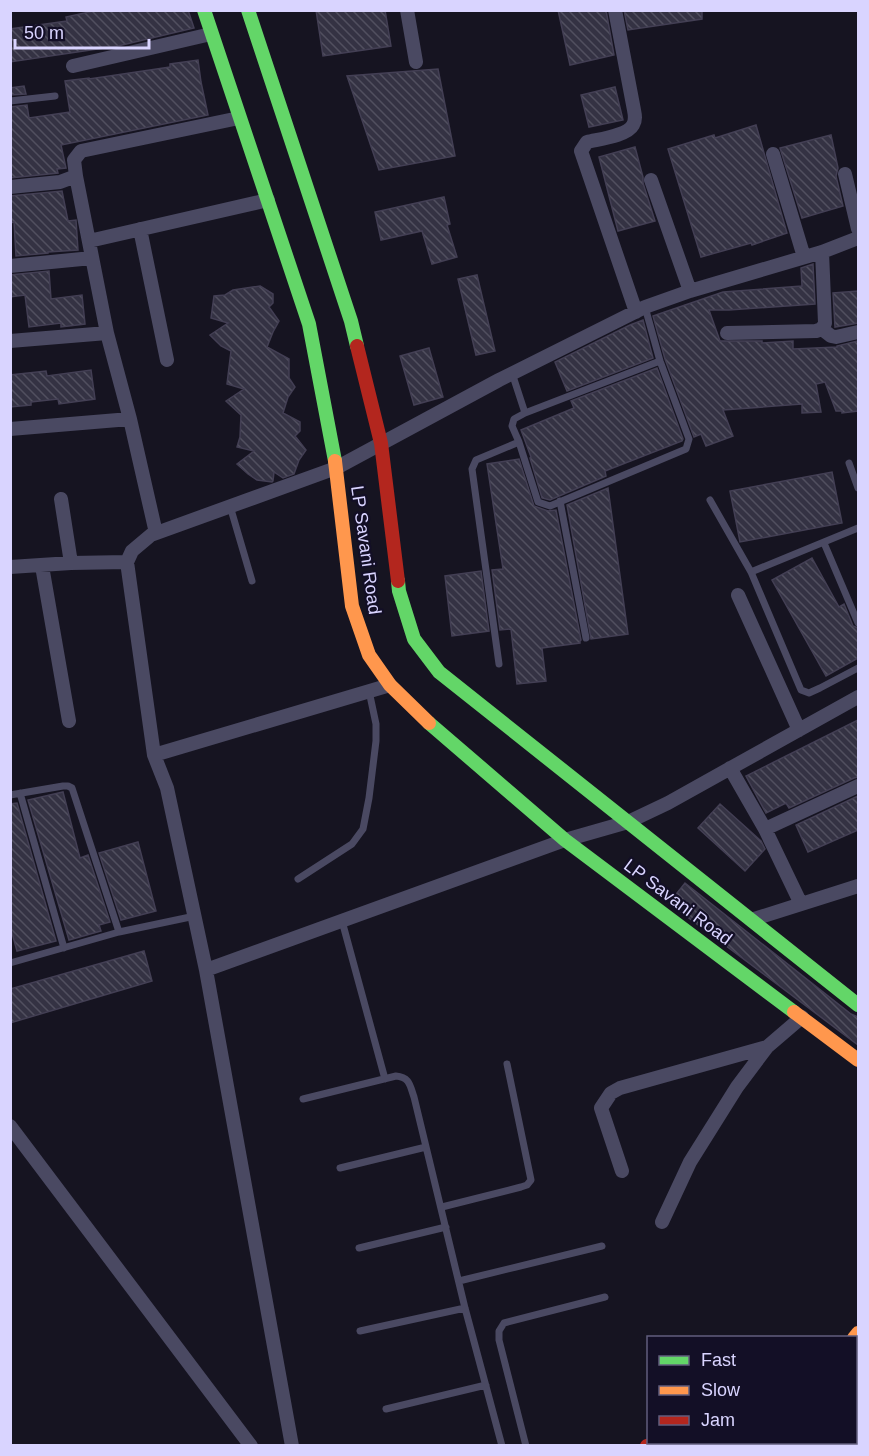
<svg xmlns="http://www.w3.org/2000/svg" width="869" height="1456" font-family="Arial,sans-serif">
  <defs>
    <pattern id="building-back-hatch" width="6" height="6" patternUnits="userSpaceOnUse" patternTransform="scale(1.5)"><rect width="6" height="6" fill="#343243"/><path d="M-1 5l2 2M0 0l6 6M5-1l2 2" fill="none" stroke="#514f5f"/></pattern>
  </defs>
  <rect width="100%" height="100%" fill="#161421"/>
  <path fill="url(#building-back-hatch)" stroke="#433f54" stroke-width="1.5" d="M 98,10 L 188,10 L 194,28 L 118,46 L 10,62 L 10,29 L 67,21 L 66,17 Z
    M 316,10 L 385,10 L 391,46 L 323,56 Z
    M 558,10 L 606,10 L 614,55 L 570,65 Z
    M 624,10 L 702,10 L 702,19 L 628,30 Z
    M 198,60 L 201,82 L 208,115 L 61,145 L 66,168 L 57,169 L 58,173 L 10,178 L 10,107 L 27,105 L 29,118 L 70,112 L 65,81 L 89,78 L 89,79 L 170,67 L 170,64 Z
    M 438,69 L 455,156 L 379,170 L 347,76 Z
    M 24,86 L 26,94 L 10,95 L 10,88 Z
    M 615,87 L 623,120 L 589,127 L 581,95 Z
    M 756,125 L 787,233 L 752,245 L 751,243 L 701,257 L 668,149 L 714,135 L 715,138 Z
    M 831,135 L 838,168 L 836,176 L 843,206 L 802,218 L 780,148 Z
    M 635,147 L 643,177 L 643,183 L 655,221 L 618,231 L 599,157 Z
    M 62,191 L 68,221 L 76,220 L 78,250 L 48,252 L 48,253 L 16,256 L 14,222 L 10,223 L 10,196 Z
    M 444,197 L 450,224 L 447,225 L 457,257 L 432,264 L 422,231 L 381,240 L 375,212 Z
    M 813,264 L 815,304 L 729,310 L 709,310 L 720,341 L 762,341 L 762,343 L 793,341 L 793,349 L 837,347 L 837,346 L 858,341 L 858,411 L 842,413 L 842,411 L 836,411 L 825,382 L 816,384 L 821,412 L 802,413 L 802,404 L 723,410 L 733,436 L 706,446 L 701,434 L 694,437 L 665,359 L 653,316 L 723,292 L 802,286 L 801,268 Z
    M 49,271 L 51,299 L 82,295 L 85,324 L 61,327 L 61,323 L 29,327 L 25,295 L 10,297 L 10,275 Z
    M 477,275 L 495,351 L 476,355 L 458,279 Z
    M 260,286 L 273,294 L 273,303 L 269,307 L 279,321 L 273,332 L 267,347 L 289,359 L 289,378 L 295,387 L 288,397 L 283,413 L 300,422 L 300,431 L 295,436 L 306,450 L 299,460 L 294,474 L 283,478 L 274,472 L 273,481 L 272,482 L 257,480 L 248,474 L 237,464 L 254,451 L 237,447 L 240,437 L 241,415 L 226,401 L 244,389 L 227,384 L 231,351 L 221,346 L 210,335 L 228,323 L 211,318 L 214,296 L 225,295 L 233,290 Z
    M 858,291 L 858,323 L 835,327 L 833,293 Z
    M 643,320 L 653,358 L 567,391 L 555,362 L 630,325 Z
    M 429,348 L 443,397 L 414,405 L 400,356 Z
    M 657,368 L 683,439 L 682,441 L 605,471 L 606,476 L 550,500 L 542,498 L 530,458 L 531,457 L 521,430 L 574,408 L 571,401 Z
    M 91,370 L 95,399 L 59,404 L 58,399 L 31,402 L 31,405 L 10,407 L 10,375 L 46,371 L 47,376 Z
    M 519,459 L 534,506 L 548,511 L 556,510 L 581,640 L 580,641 L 580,643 L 542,648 L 546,681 L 517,684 L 511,629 L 500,630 L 492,570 L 503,569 L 487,464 Z
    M 832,472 L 842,523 L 740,542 L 730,491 Z
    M 608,488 L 628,634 L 591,639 L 567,505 Z
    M 812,558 L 839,607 L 844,604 L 853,626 L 858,628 L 858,658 L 826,676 L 772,580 Z
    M 481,571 L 489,631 L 452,636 L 445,576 Z
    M 858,720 L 858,777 L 854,778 L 789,808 L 786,803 L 766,813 L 746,776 Z
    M 63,792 L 80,858 L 88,855 L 110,922 L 99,925 L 101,931 L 69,940 L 28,800 Z
    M 858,796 L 858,830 L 808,852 L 796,825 Z
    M 17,803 L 56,941 L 17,951 L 10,926 L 10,804 Z
    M 720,804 L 761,841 L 765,849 L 745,871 L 698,828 Z
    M 138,842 L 156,911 L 121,920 L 99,853 Z
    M 685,883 L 851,1014 L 858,1017 L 858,1045 L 669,903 Z
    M 144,951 L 152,981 L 10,1023 L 10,989 Z"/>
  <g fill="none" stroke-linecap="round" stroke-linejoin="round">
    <path stroke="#4a4962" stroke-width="7" d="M 10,101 L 55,96
      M 645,307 L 660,361 L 689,439 L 686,449 L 550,506 L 538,502 L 519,442 L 512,426 L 514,419 L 525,413 L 660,361
      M 512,373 L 525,413
      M 849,463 L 858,488
      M 710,500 L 751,572
      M 560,501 L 586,638
      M 230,506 L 252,581
      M 858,528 L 751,572 L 801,690 L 809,693 L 820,688 L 858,668
      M 824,543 L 858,623
      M 499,664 L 472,469 L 476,460 L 519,442
      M 20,793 L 64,948
      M 10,795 L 63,786 L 68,786 L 72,788 L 119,932
      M 298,879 L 352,844 L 363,829 L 369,798 L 376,741 L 376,724 L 369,691
      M 342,921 L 385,1079
      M 10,963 L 119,932 L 195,916
      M 303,1099 L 396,1076 C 410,1077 410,1086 414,1097 L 465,1308 L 502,1446
      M 340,1168 L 426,1147
      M 442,1207 L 521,1187 L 527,1185 L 531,1180 L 507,1064
      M 359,1248 L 446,1227
      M 459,1281 L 602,1246
      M 360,1331 L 465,1308
      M 386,1409 L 486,1385
      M 526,1446 L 499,1340 L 499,1331 L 504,1323 L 605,1297"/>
    <path stroke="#4a4962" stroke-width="14" d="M 407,10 L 416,62
      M 615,10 L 634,110 C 635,115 636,120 633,125 C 627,136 599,139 587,142 L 581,151 L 636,312
      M 73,66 L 211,34
      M 773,154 L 804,257
      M 845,174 L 858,229
      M 76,176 L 74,160 L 81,151 L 239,118
      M 651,180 L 690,291
      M 10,187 L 60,182 L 76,176 L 107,333 L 130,419 L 156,533
      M 140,229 L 167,360
      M 858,238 L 822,252 L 690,291 L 645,307 L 499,380 L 336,468 L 151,535 L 132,551 L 127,562 L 154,755 L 167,788 L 206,970 L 565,840 L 628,822 L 668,803 L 858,697
      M 89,241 L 268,200
      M 10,266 L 92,258
      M 822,329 L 831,336 L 836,337 L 858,332
      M 727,333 L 816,331 L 822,329 L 825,323 L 822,252
      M 10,341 L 107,333
      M 10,429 L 130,419
      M 61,499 L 71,563
      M 42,566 L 69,721
      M 10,567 L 71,563 L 127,562
      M 738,595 L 799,730
      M 154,755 L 390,685
      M 730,768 L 765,829 L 801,904
      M 765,829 L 858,786
      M 751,920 L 858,886
      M 206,970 L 292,1446
      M 10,1126 L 251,1446
      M 622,1171 L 601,1108 L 611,1093 L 620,1088 L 767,1047 L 802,1017
      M 662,1222 L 690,1162 L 737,1087 L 767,1047"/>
    <path stroke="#63d668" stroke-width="14" d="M 204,10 L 309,324 L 335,461
      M 248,10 L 351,321 L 357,346
      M 398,581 L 399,591 L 414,639 L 439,672 L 858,1005
      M 429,723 L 565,840 L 794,1012
      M 856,1372 L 858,1369
      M 856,1404 L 858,1402"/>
    <path stroke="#ff974d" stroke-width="14" d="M 335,461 L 352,606 L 369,655 L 390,685 L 429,723
      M 794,1012 L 858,1060
      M 854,1338 L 858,1333
      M 748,1446 L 754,1442"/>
    <path stroke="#b3261e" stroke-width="14" d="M 357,346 L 381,443 L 398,581
      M 647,1446 L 668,1442
      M 800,1446 L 805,1442"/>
  </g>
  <g text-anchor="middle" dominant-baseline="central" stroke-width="4.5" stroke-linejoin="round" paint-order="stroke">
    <g font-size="18" fill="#d9d4ff" stroke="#130f26">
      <text transform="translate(366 550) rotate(82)">LP Savani Road</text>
      <text transform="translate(678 902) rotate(37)">LP Savani Road</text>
    </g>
  </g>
  <rect width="869" height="1456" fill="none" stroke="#d9d4ff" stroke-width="24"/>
  <rect x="647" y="1336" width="210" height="108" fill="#130f26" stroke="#625e7d" stroke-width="1.5"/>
  <rect x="659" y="1356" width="30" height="9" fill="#63d668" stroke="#625e7d" stroke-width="1.5"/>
  <text x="701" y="1366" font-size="18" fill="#d9d4ff">Fast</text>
  <rect x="659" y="1386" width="30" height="9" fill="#ff974d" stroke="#625e7d" stroke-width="1.5"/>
  <text x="701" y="1396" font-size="18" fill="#d9d4ff">Slow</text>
  <rect x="659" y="1416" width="30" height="9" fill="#b3261e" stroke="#625e7d" stroke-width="1.5"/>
  <text x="701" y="1426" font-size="18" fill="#d9d4ff">Jam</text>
  <path d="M15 39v9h134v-9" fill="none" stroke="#d9d4ff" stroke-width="3"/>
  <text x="24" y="39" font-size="18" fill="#d9d4ff" stroke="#130f26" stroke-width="4.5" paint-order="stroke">50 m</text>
</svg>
